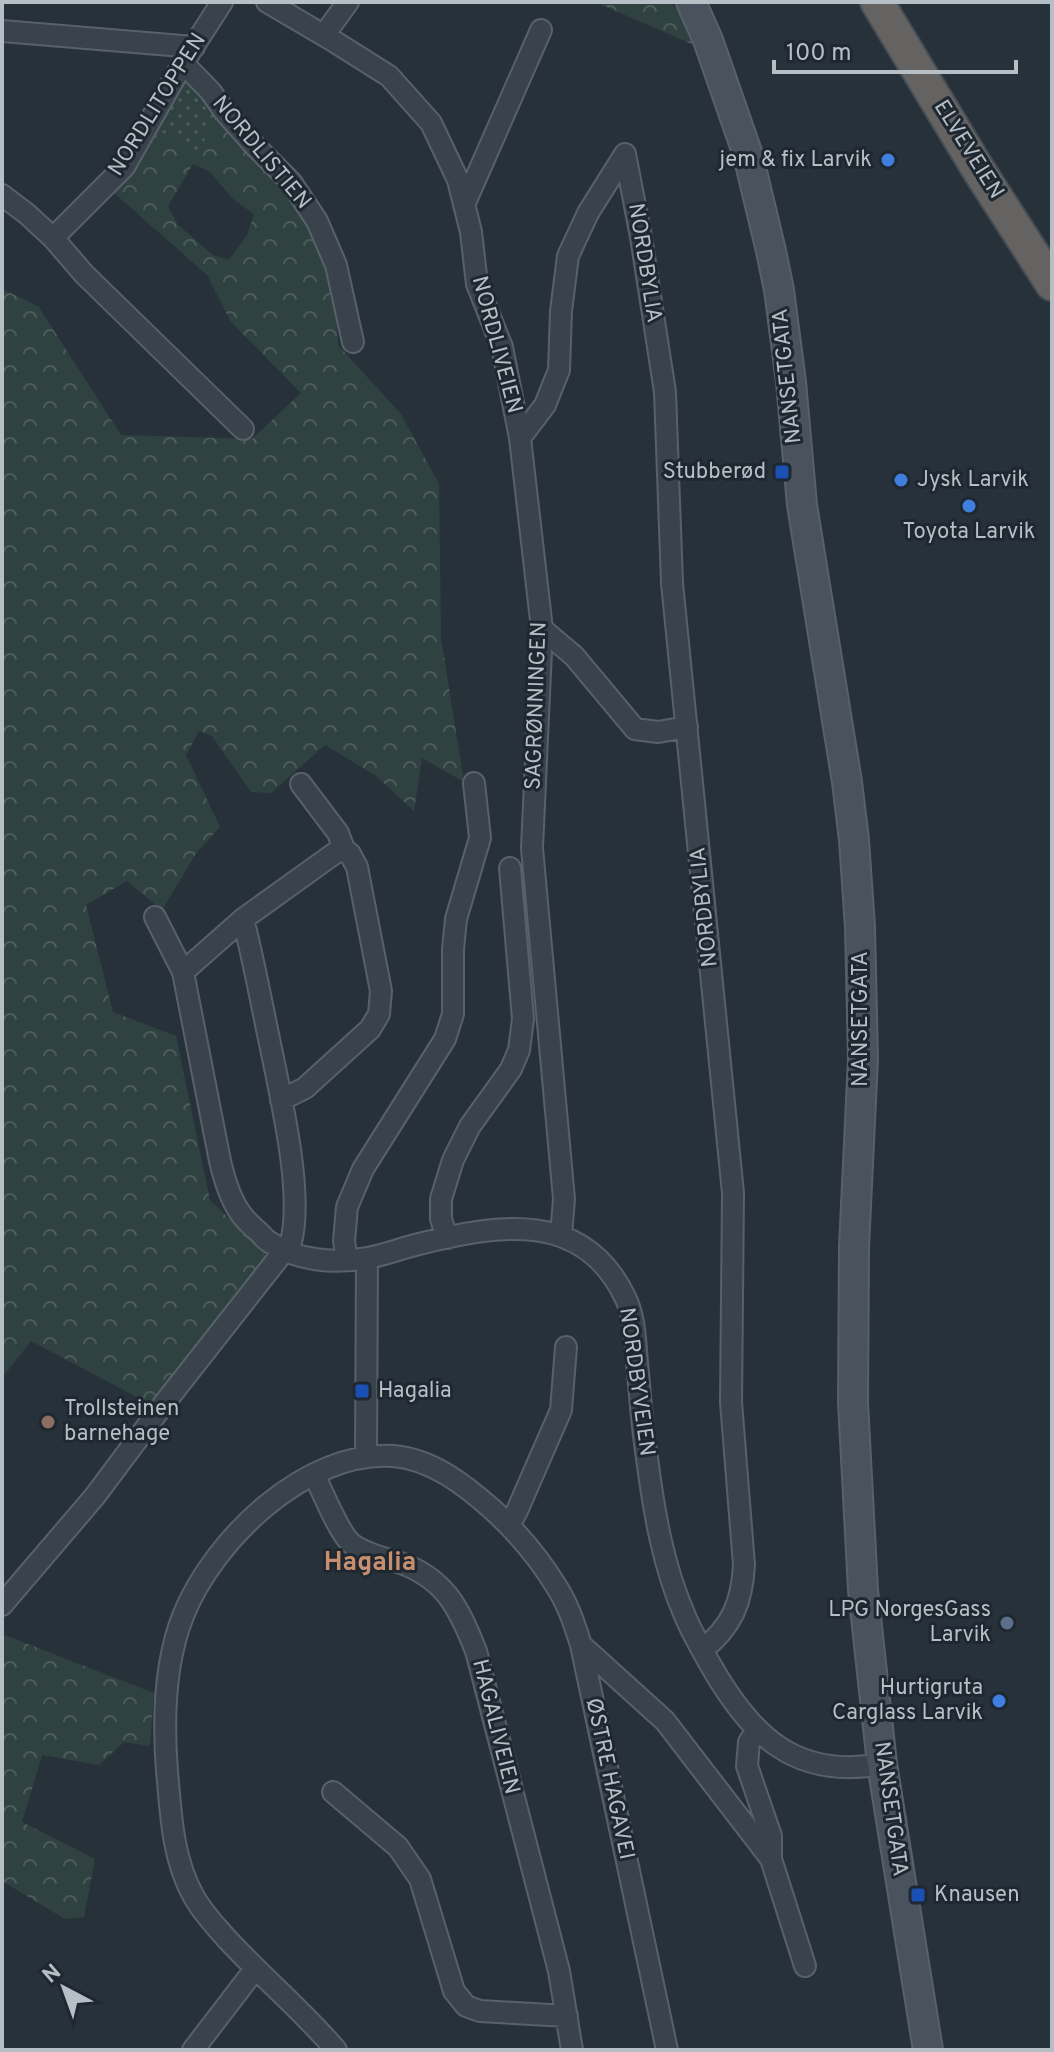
<svg xmlns="http://www.w3.org/2000/svg" width="1054" height="2052" font-family="Overpass,sans-serif">
  <defs>
    <pattern id="forest-crowns" width="20" height="18" patternUnits="userSpaceOnUse" patternTransform="scale(2)"><rect width="20" height="18" fill="#2f4241"/><path d="M2 6a3 3 0 1 1 6 0M12 15a3 3 0 1 1 6 0" fill="none" stroke="#4b5c5b"/></pattern>
    <pattern id="park-dots" width="8" height="8" patternUnits="userSpaceOnUse" patternTransform="scale(2)"><rect width="8" height="8" fill="#2f4241"/><path d="M2 2h.1M6 6h.1" fill="none" stroke="#4b5c5b" stroke-width="1.8" stroke-linecap="round"/></pattern>
  </defs>
  <rect width="100%" height="100%" fill="#27313a"/>
  <path fill="url(#forest-crowns)" fill-rule="evenodd" d="M 595,2 L 669,2 L 689,19 L 703,49 Z
    M 186,73 L 309,210 L 335,271 L 338,345 L 401,414 L 439,484 L 441,638 L 464,782 L 422,758 L 414,811 L 375,775 L 325,745 L 271,793 L 251,792 L 212,736 L 199,731 L 186,755 L 220,827 L 197,852 L 162,910 L 127,881 L 86,905 L 113,1012 L 176,1036 L 210,1200 L 267,1256 L 150,1404 L 31,1341 L 2,1378 L 2,289 L 38,306 L 121,435 L 252,439 L 301,393 L 231,322 L 207,275 L 113,192 ZM 193,164 L 210,172 L 233,199 L 254,214 L 247,235 L 229,260 L 213,255 L 178,225 L 168,206 Z
    M 2,1634 L 154,1693 L 150,1746 L 124,1742 L 99,1765 L 42,1755 L 22,1822 L 95,1859 L 84,1917 L 65,1919 L 2,1881 Z"/>
  <path fill="url(#park-dots)" d="M 186,73 L 220,110 L 198,153 L 155,128 Z"/>
  <g fill="none" stroke-linecap="round" stroke-linejoin="round">
    <defs>
      <path id="minor" d="M 267,2 L 335,42 L 389,76 L 431,123 L 458,180 L 471,232 L 477,284 L 502,347 L 520,438
        M 2,31 L 194,47
        M 324,35 L 348,2
        M 183,63 L 211,92 L 225,112 L 256,147 L 291,182 L 317,221 L 336,265 L 353,342
        M 625,154 L 641,237 L 665,392 L 672,583 L 733,1193 L 731,1402 L 744,1565 C 742,1602 732,1627 702,1650
        M 2,195 L 27,214 L 53,238 L 124,167 L 183,63 L 222,2
        M 464,205 L 541,30
        M 53,238 L 84,274 L 243,429
        M 542,629 L 574,656 L 635,729 L 658,732 L 687,727
        M 301,784 L 338,833 L 344,849
        M 155,917 L 183,972 L 220,1161 C 224,1178 229,1196 239,1211 C 243,1218 249,1223 255,1229 C 260,1232 263,1238 268,1241 C 296,1261 335,1264 367,1258 C 385,1255 402,1248 419,1244 C 499,1224 583,1210 625,1297 C 635,1317 635,1341 637,1362 C 640,1394 642,1426 647,1458 C 654,1512 663,1566 685,1616 C 692,1633 701,1648 710,1664 C 750,1735 795,1780 882,1764
        M 183,972 L 243,919 L 335,853 L 344,849 L 350,854 L 357,867 L 381,991 L 379,1014 L 370,1029 L 305,1088 L 281,1100
        M 561,1236 L 564,1199 L 532,848 L 542,629 L 520,438 L 545,405 L 559,370 L 561,311 L 568,256 L 588,213 L 625,154
        M 447,1238 L 441,1219 L 441,1199 L 453,1160 L 470,1126 L 511,1069 L 519,1050 L 523,1019 L 510,868
        M 347,1260 L 344,1241 L 347,1207 L 363,1169 L 445,1039 L 453,1014 L 453,949 L 456,919 L 480,838 L 474,783
        M 366,1457 L 367,1258
        M 314,1474 C 322,1491 340,1535 352,1544 C 365,1554 384,1558 398,1562 C 445,1578 459,1608 476,1651 L 559,1971 L 572,2050
        M 509,1525 L 517,1511 L 561,1410 L 566,1347
        M 2,1605 L 95,1496 L 163,1405 L 291,1242 C 303,1194 283,1108 273,1058 C 263,1012 255,965 243,919
        M 581,1645 L 665,1721 L 771,1859
        M 757,1730 L 749,1742 L 747,1766 L 771,1836 L 771,1859 L 805,1966
        M 333,1792 L 398,1847 L 420,1879 L 454,1991 L 466,2006 L 480,2011 L 567,2016
        M 193,2050 L 255,1969
        M 336,2050 C 302,2010 262,1977 226,1938 C 214,1924 201,1911 193,1895 C 172,1857 171,1813 167,1771 C 163,1720 164,1664 183,1616 C 213,1540 306,1450 393,1456 C 432,1459 465,1485 493,1510 C 517,1532 541,1561 558,1589 C 569,1607 575,1626 581,1645 L 667,2050"/>
      <path id="secondary" d="M 691,2 L 708,40 L 748,155 L 771,251 L 779,290 L 791,382 L 802,505 L 847,782 L 854,840 L 860,927 L 863,1059 L 854,1247 L 853,1402 L 863,1590 L 882,1764 L 928,2050"/>
      <path id="trunk" d="M 877,2 L 978,169 L 1052,284"/>
    </defs>
    <use href="#minor" stroke="#586169" stroke-width="24"/>
    <use href="#secondary" stroke="#586169" stroke-width="32"/>
    <use href="#trunk" stroke="#454e56" stroke-width="36"/>
    <use href="#minor" stroke="#3a434b" stroke-width="20"/>
    <use href="#secondary" stroke="#49525d" stroke-width="28"/>
    <use href="#trunk" stroke="#646362" stroke-width="32"/>
  </g>
  <g fill="#3f7fe0" stroke="#1f2830" stroke-width="3">
    <circle cx="888" cy="160" r="8"/>
    <circle cx="901" cy="480" r="8"/>
    <circle cx="969" cy="506" r="8"/>
    <circle cx="999" cy="1701" r="8"/>
  </g>
  <g fill="#1a4fb4" stroke="#1f2830" stroke-width="3">
    <rect x="774" y="464" width="16" height="16" rx="4"/>
    <rect x="354" y="1383" width="16" height="16" rx="4"/>
    <rect x="910" y="1887" width="16" height="16" rx="4"/>
  </g>
  <circle fill="#8d6e63" stroke="#1f2830" stroke-width="3" cx="48" cy="1422" r="8"/>
  <circle fill="#5c6f8a" stroke="#1f2830" stroke-width="3" cx="1007" cy="1623" r="8"/>
  <g text-anchor="middle" dominant-baseline="central" stroke-width="6" stroke-linejoin="round" paint-order="stroke">
    <g font-size="22" fill="#b6bec6" stroke="#1f2830">
      <text transform="translate(158 105) rotate(-58)">NORDLITOPPEN</text>
      <text transform="translate(968 150) rotate(58)">ELVEVEIEN</text>
      <text transform="translate(261 153) rotate(50)">NORDLISTIEN</text>
      <text transform="translate(644 263) rotate(81)">NORDBYLIA</text>
      <text transform="translate(496 345) rotate(75)">NORDLIVEIEN</text>
      <text transform="translate(788 376) rotate(-96)">NANSETGATA</text>
      <text transform="translate(537 706) rotate(-88)">SAGRØNNINGEN</text>
      <text transform="translate(705 907) rotate(-96)">NORDBYLIA</text>
      <text transform="translate(861 1019) rotate(-90)">NANSETGATA</text>
      <text transform="translate(636 1382) rotate(82)">NORDBYVEIEN</text>
      <text transform="translate(495 1727) rotate(76)">HAGALIVEIEN</text>
      <text transform="translate(609 1779) rotate(78)">ØSTRE HAGAVEI</text>
      <text transform="translate(890 1809) rotate(82)">NANSETGATA</text>
    </g>
    <g font-size="22" fill="#b6bec6" stroke="#1f2830" text-anchor="end">
      <text x="872" y="160">jem &amp; fix Larvik</text>
      <text x="766" y="472">Stubberød</text>
      <text x="917" y="480" text-anchor="start">Jysk Larvik</text>
      <text x="969" y="532" text-anchor="middle">Toyota Larvik</text>
      <text x="378" y="1391" text-anchor="start">Hagalia</text>
      <text x="64" y="1409" text-anchor="start">Trollsteinen<tspan x="64" dy="25">barnehage</tspan></text>
      <text x="991" y="1610">LPG NorgesGass<tspan x="991" dy="25">Larvik</tspan></text>
      <text x="983" y="1688">Hurtigruta<tspan x="983" dy="25">Carglass Larvik</tspan></text>
      <text x="934" y="1895" text-anchor="start">Knausen</text>
    </g>
    <g font-size="26" font-weight="bold" fill="#c78e70" stroke="#1f2830">
      <text x="370" y="1563">Hagalia</text>
    </g>
  </g>
  <rect width="1054" height="2052" fill="none" stroke="#b6bec6" stroke-width="8"/>
  <g transform="translate(64 1988) rotate(319)" stroke="#1f2830" stroke-width="6" paint-order="stroke">
  <path d="M0-6L14 30L0 20L-14 30Z" fill="#b6bec6"/>
  <text y="-12" font-size="22" font-weight="bold" text-anchor="middle" fill="#b6bec6">N</text>
  </g>
  <path d="M774 60v12h242v-12" fill="none" stroke="#b6bec6" stroke-width="4"/>
  <text x="786" y="60" font-size="24" fill="#b6bec6" stroke="#1f2830" stroke-width="6" paint-order="stroke">100 m</text>
</svg>
